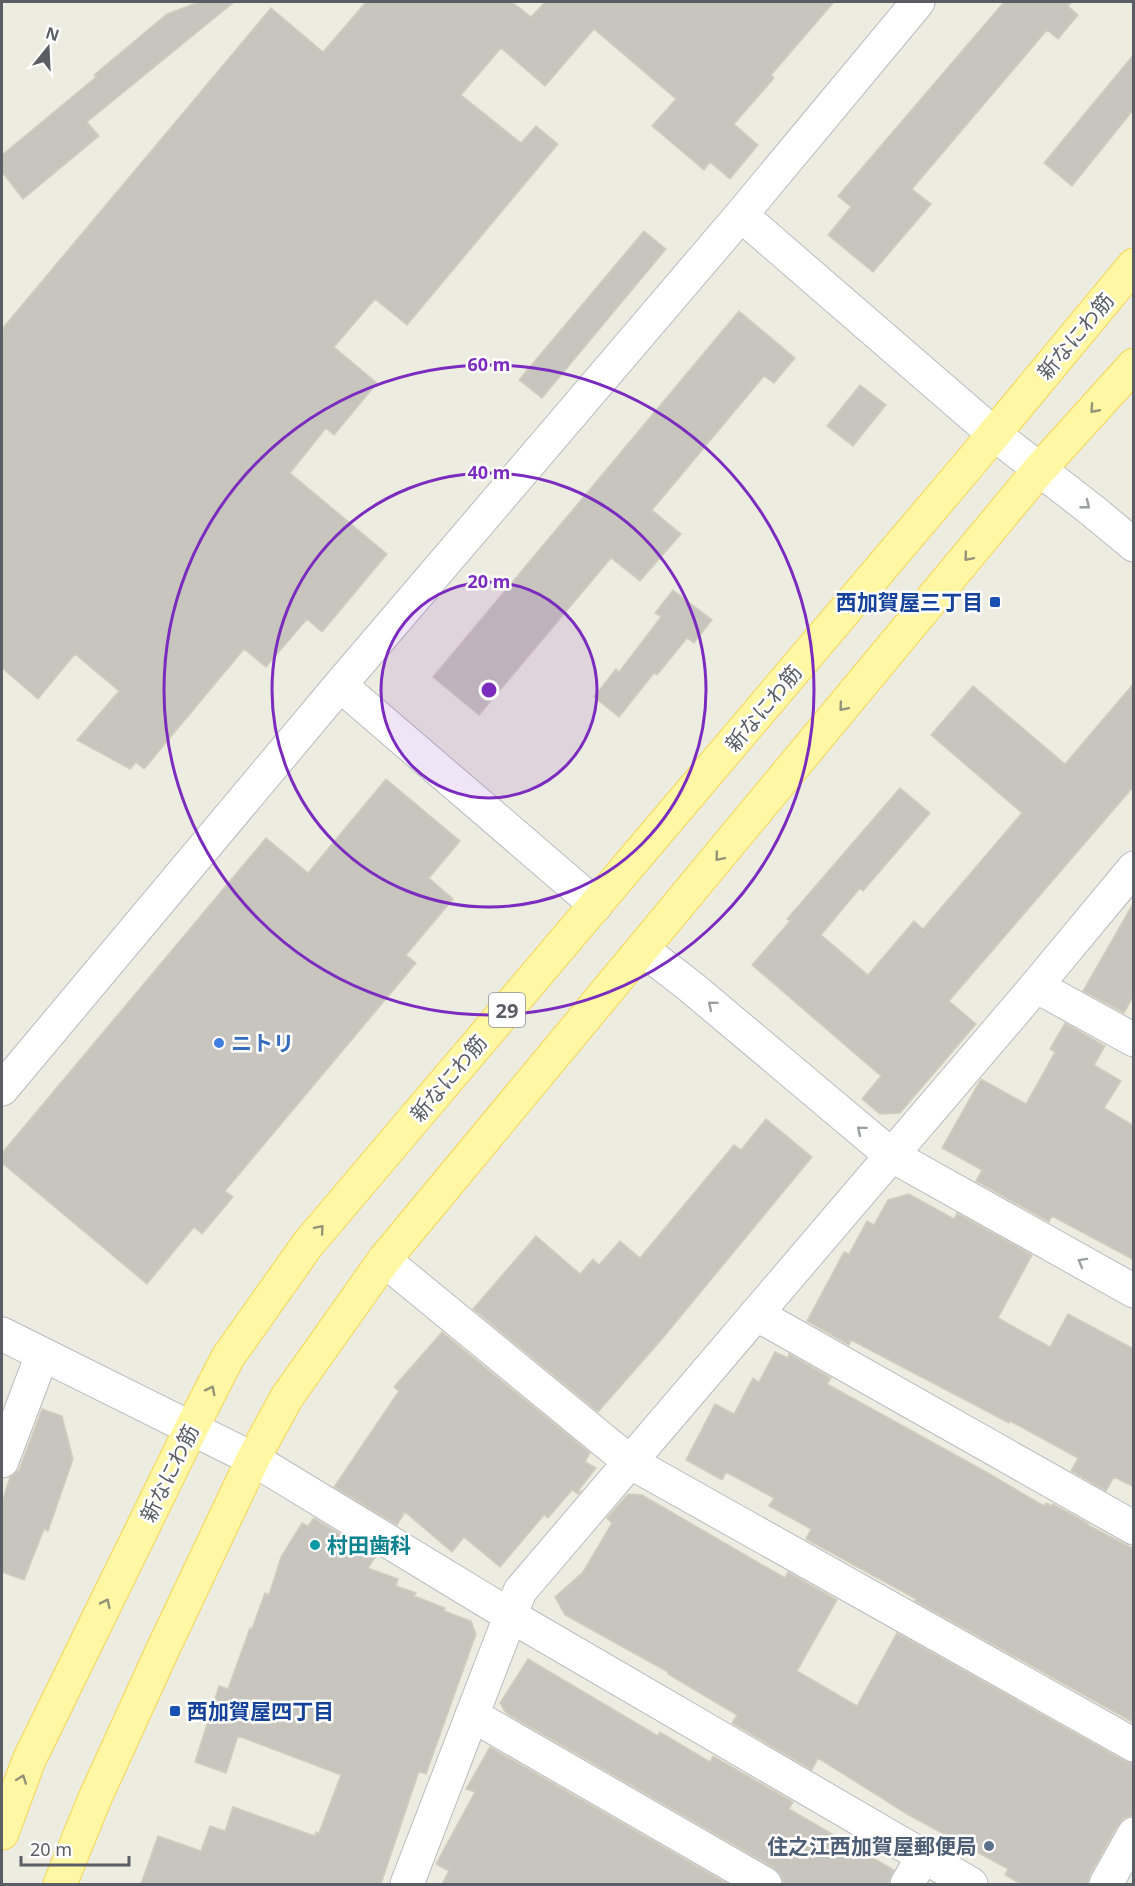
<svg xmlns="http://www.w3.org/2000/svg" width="1135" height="1886" font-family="'Noto Sans','Noto Sans JP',sans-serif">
  <rect width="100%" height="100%" fill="#edece1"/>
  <path fill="#c8c5be" stroke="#d2cebf" stroke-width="1.5" d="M 199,2 L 234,2 L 87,122 L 99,136 L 23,199 L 2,172 L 2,155 L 96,77 L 94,75 L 167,14 Z
    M 366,2 L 512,2 L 531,17 L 545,2 L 834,2 L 771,75 L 774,78 L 734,124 L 758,145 L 730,179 L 710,162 L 704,170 L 652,126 L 676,99 L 594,29 L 545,86 L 501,48 L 461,95 L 521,143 L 536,126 L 558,144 L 407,325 L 375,299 L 334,347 L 377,383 L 334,435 L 326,428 L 290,473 L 387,554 L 322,632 L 307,619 L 266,667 L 244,649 L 144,769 L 136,762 L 130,769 L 77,740 L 119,691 L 75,654 L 38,699 L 2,668 L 2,329 L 271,8 L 323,52 Z
    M 1004,2 L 1072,2 L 1068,6 L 1078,15 L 1058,39 L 1047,30 L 912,189 L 931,204 L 873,272 L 828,235 L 851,207 L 838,196 Z
    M 1134,54 L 1134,109 L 1072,186 L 1044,163 Z
    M 644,231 L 666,249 L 542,398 L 519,380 Z
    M 739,311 L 795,358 L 774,383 L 764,376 L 652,510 L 681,534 L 640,581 L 611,558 L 479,715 L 433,677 Z
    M 860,385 L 886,405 L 853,446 L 827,426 Z
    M 673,590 L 712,620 L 694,643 L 687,638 L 657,675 L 654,673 L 619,717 L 594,697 L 616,669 L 619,672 L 661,617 L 655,613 Z
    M 1134,683 L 1134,786 L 949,1001 L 976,1024 L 900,1113 L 880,1114 L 862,1099 L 881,1076 L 752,965 L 790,921 L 787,919 L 900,788 L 930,813 L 863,891 L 860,888 L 821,935 L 868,975 L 914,921 L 923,929 L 1022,813 L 931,735 L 973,686 L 1065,764 Z
    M 386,779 L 460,841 L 429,878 L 453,899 L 406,955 L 416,963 L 225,1191 L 233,1197 L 202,1234 L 194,1227 L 147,1284 L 2,1163 L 2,1153 L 266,838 L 308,873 Z
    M 1134,902 L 1134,995 L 1124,1013 L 1083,991 Z
    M 1065,1023 L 1105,1046 L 1094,1065 L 1121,1081 L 1104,1108 L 1134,1126 L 1134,1260 L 1052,1216 L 1049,1222 L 976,1181 L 982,1170 L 942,1148 L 981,1079 L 1026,1104 L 1055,1052 L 1050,1049 Z
    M 766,1119 L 812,1157 L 662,1339 L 598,1412 L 473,1309 L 536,1236 L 580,1274 L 593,1259 L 599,1265 L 620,1241 L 640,1258 L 734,1145 L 741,1150 Z
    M 909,1194 L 954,1219 L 957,1213 L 1032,1255 L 998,1318 L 1050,1347 L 1068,1314 L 1134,1349 L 1134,1487 L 1114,1477 L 1106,1491 L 1071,1471 L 1078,1458 L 1010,1421 L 1009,1423 L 851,1340 L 849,1345 L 807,1321 L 844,1252 L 849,1254 L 867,1221 L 874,1225 L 888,1200 Z
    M 442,1332 L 590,1453 L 585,1462 L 596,1468 L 578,1491 L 581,1491 L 578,1494 L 572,1490 L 548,1518 L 544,1515 L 500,1567 L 464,1537 L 452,1552 L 405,1512 L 397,1525 L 334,1487 L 399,1391 L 394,1387 Z
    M 775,1352 L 788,1358 L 789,1354 L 831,1378 L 827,1384 L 988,1473 L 1044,1506 L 1046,1503 L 1052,1506 L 1053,1504 L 1089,1524 L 1088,1525 L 1134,1549 L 1134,1723 L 915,1601 L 916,1599 L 806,1539 L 811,1529 L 769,1506 L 774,1498 L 726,1472 L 722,1480 L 686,1460 L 715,1404 L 734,1414 L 753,1378 L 759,1382 Z
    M 42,1409 L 62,1416 L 73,1459 L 48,1531 L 44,1529 L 24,1580 L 2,1572 L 2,1502 L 10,1477 L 19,1470 Z
    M 628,1494 L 642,1495 L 785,1578 L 788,1572 L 837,1600 L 797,1671 L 857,1706 L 897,1633 L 1125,1761 L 1134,1764 L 1134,1815 L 1124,1818 L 1118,1825 L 1090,1875 L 1087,1884 L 1021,1884 L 1005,1875 L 1008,1869 L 907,1814 L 818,1758 L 812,1770 L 732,1723 L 737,1715 L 668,1674 L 668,1672 L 565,1615 L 555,1597 L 583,1572 L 612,1523 L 607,1518 Z
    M 314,1518 L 376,1556 L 368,1568 L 398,1579 L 396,1586 L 416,1593 L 414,1596 L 445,1608 L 444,1611 L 471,1621 L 476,1634 L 426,1774 L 419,1771 L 381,1884 L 141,1884 L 158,1836 L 201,1851 L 210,1826 L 225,1831 L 233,1807 L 315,1836 L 316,1832 L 319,1833 L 341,1775 L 238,1736 L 226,1773 L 195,1762 L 219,1686 L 228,1689 L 250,1628 L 252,1629 L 265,1593 L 269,1595 L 281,1557 L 302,1523 L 308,1526 Z
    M 528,1659 L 658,1736 L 660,1732 L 710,1762 L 713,1756 L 793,1802 L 789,1809 L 894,1870 L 888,1884 L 784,1884 L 781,1875 L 774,1868 L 506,1713 L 500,1703 Z
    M 490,1747 L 728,1884 L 442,1884 L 449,1871 L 436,1864 L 475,1792 L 466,1789 Z"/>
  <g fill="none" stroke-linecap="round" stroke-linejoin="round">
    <defs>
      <path id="minor" d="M 741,215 L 994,434 L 1093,511 L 1134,545
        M 340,685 L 596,905
        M 642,949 L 691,987 L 891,1155 L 1134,1291
        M 1036,986 L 1134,1040
        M 2,1089 L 340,685 L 741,215 L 918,2
        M 384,1260 L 630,1462 L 1134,1745
        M 756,1314 L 1134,1528
        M 253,1459 L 511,1616 L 971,1884
        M 2,1461 L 42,1355
        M 472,1715 L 765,1884
        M 907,1884 L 923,1857
        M 1106,1884 L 1134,1834"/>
      <path id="tertiary" d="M 2,1334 L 253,1459
        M 407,1884 L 520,1591 L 1036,986 L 1134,868"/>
      <path id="primary" d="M 2,1833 L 29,1760 L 192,1427 L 228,1357 L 308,1244 L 970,463 L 1134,265
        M 60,1884 L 95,1798 L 163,1649 L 253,1459 L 287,1397 L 384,1260 L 1039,470 L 1134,365"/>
    </defs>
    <use href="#minor" stroke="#b9bbc1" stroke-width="35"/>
    <use href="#tertiary" stroke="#b9bbc1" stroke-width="35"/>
    <use href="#primary" stroke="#f7d551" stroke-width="35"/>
    <use href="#minor" stroke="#fff" stroke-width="33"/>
    <use href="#tertiary" stroke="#fff" stroke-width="33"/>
    <use href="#primary" stroke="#fff7a4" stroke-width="33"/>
  </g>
  <defs><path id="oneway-chevron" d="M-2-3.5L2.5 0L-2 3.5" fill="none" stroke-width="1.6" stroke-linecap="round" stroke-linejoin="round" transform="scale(1.5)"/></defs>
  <g stroke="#94937a">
    <use href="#oneway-chevron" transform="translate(1094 409) rotate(132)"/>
    <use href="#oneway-chevron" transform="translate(968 557) rotate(130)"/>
    <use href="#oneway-chevron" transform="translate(843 707) rotate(130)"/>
    <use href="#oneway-chevron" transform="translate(719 857) rotate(130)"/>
    <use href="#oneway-chevron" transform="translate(320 1229) rotate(-50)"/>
    <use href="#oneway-chevron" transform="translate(211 1390) rotate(-63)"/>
    <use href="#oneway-chevron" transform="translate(106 1603) rotate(-64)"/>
    <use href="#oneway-chevron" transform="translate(22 1779) rotate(-69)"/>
  </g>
  <g stroke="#9c9ea1">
    <use href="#oneway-chevron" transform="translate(1086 505) rotate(38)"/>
    <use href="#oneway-chevron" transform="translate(712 1005) rotate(-140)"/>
    <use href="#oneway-chevron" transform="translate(861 1130) rotate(-140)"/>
    <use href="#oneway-chevron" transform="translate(1082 1262) rotate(-151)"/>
  </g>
  <circle cx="489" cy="690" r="108" fill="#7b2cbf" fill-opacity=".12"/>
  <g fill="none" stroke="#7b2cbf" stroke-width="3">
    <circle cx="489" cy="690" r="108"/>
    <circle cx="489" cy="690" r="217"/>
    <circle cx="489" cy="690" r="325"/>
  </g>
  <g fill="#1a4fb4" stroke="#fff" stroke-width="2">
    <rect x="989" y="596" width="12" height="12" rx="3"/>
    <rect x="169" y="1705" width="12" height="12" rx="3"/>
  </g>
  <circle fill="#3f7fe0" stroke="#fff" stroke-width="2" cx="219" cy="1043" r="6"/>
  <circle fill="#0f9aa8" stroke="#fff" stroke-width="2" cx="315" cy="1545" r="6"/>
  <circle fill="#5c6f8a" stroke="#fff" stroke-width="2" cx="989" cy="1846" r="6"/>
  <g text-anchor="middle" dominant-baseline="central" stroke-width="5" stroke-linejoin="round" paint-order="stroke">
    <rect fill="#fff" stroke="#8c8e92" stroke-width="1.5" x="489" y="993" width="36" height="34" rx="4.5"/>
    <g font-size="20" font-weight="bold" fill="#5a5d63">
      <text x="507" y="1010">29</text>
    </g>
    <g font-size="21" fill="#5a5d63" stroke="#fff">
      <text transform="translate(1075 336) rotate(-50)">新なにわ筋</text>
      <text transform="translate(763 708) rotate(-50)">新なにわ筋</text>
      <text transform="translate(448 1078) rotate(-50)">新なにわ筋</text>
      <text transform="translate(169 1473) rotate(-64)">新なにわ筋</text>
    </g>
    <g font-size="21" font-weight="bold" fill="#164399" stroke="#fff" text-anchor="end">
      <text x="983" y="602">西加賀屋三丁目</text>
      <text x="187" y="1711" text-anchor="start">西加賀屋四丁目</text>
    </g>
    <g font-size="21" font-weight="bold" fill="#366cbe" stroke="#fff" text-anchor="start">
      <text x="231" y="1043">ニトリ</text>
    </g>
    <g font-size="21" font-weight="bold" fill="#0d838f" stroke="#fff" text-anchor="start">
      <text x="327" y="1545">村田歯科</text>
    </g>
    <g font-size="21" font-weight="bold" fill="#4e5e75" stroke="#fff" text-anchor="end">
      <text x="977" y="1846">住之江西加賀屋郵便局</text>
    </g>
  </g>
  <circle cx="489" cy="690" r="9" fill="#7b2cbf" stroke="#fff" stroke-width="3"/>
  <g font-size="18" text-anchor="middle" font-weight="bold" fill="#7b2cbf" stroke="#fff" stroke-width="5" stroke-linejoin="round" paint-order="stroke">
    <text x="489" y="371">60 m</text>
    <text x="489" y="479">40 m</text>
    <text x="489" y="588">20 m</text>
  </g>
  <rect width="1135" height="1886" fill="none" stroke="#5a5d63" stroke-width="6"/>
  <g transform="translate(48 48) rotate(18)" stroke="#ffffff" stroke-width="4.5" paint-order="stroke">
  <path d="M0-4.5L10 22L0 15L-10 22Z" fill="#5a5d63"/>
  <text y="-9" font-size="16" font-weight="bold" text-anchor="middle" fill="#5a5d63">N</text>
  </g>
  <path d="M21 1856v9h108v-9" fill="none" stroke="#5a5d63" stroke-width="3"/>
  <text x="30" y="1856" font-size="18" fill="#5a5d63" stroke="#ffffff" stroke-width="4.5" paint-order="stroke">20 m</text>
</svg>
